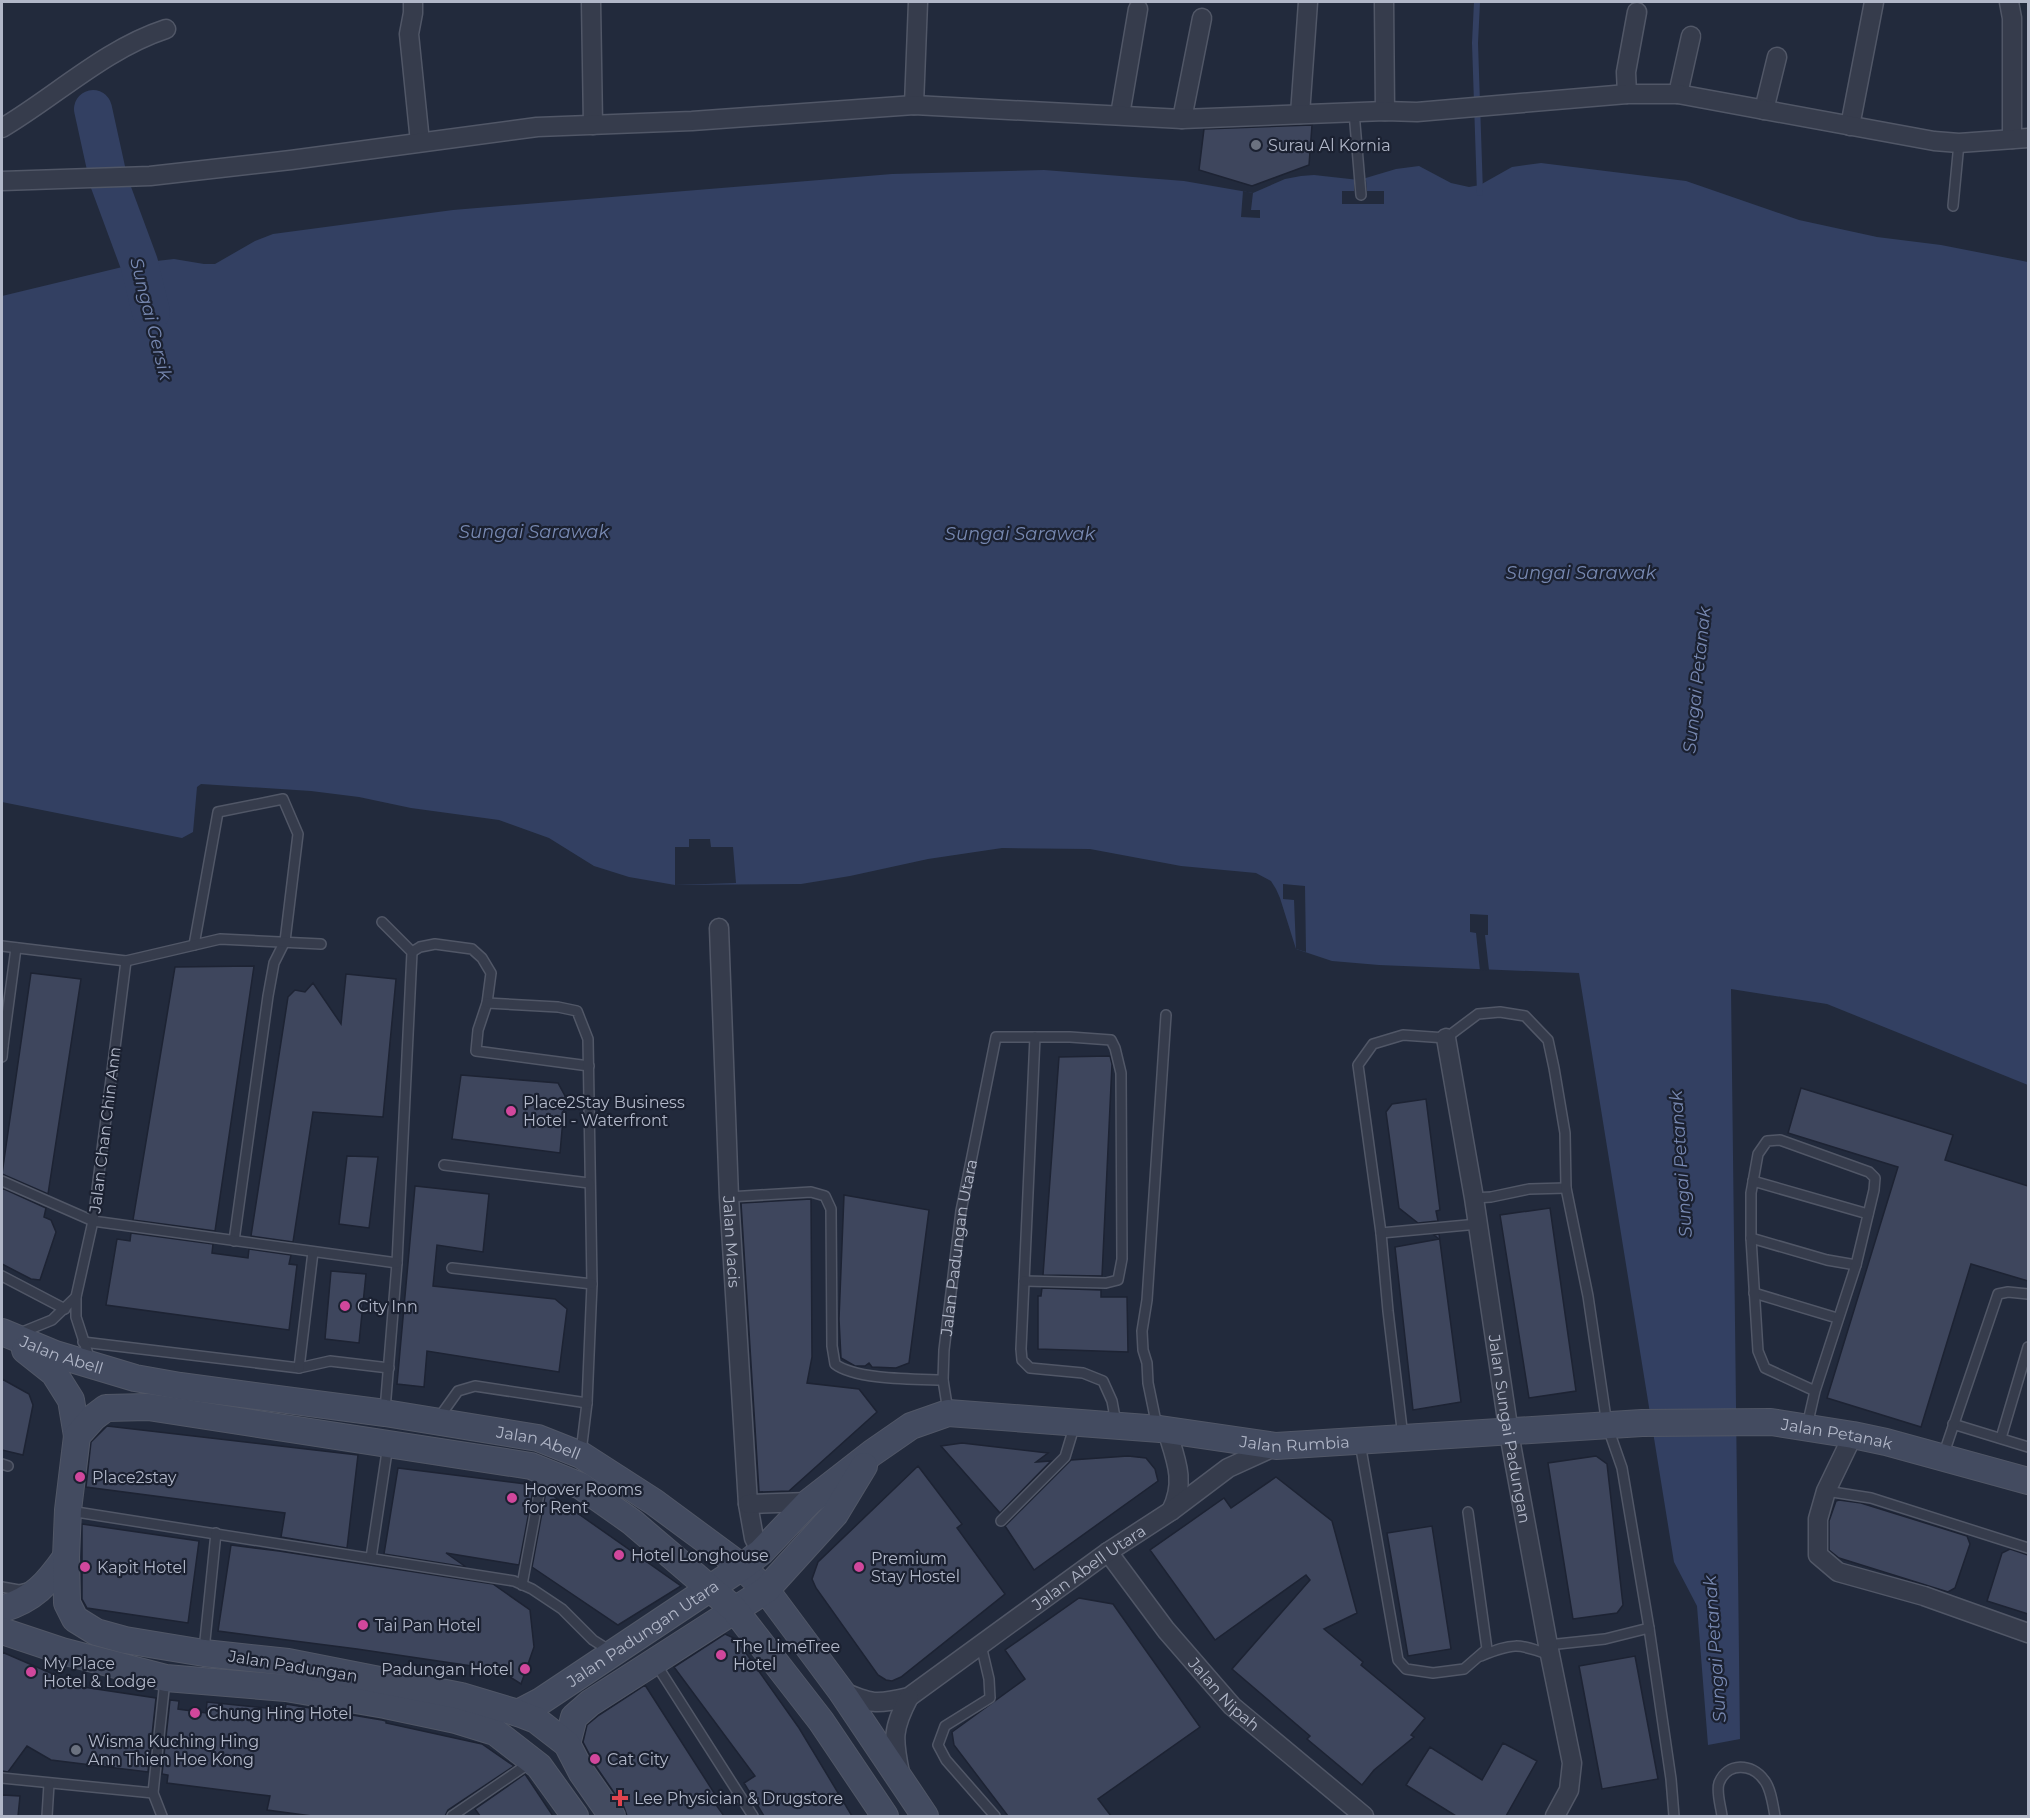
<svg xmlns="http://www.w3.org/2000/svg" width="2030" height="1818" font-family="Montserrat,sans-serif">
  <rect width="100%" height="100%" fill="#222a3c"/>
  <path fill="#334062" d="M 1541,163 L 1686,181 L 1799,220 L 1877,237 L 1941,245 L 2028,262 L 2028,1085 L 1827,1004 L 1731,989 L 1740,1739 L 1708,1745 L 1697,1606 L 1674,1562 L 1579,973 L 1379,965 L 1332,961 L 1296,949 L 1280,898 L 1276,889 L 1271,881 L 1256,873 L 1181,866 L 1090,849 L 1002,848 L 928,859 L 850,876 L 801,884 L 675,885 L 629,877 L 594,866 L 549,838 L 499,820 L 411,808 L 359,797 L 311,791 L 201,784 L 197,787 L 193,832 L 182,838 L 2,802 L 2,296 L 139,263 L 174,259 L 204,264 L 215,264 L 255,241 L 273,234 L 453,210 L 892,174 L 1044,170 L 1184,181 L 1253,193 L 1285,179 L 1301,176 L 1314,175 L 1359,180 L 1396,169 L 1419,166 L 1451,183 L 1469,187 L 1480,185 L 1512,167 Z"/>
  <path fill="#222a3c" d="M 1354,180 L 1366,180 L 1367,191 L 1384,191 L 1384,204 L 1342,204 L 1342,191 L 1354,191 Z
    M 1243,191 L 1253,193 L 1251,210 L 1260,210 L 1260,218 L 1241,217 Z
    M 689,839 L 710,839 L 711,847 L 733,847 L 736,883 L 675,885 L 675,847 L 689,847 Z
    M 1283,884 L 1305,886 L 1306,952 L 1296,949 L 1294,900 L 1283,899 Z
    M 1470,914 L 1488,915 L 1488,935 L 1485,935 L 1489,970 L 1480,971 L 1476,933 L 1470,932 Z"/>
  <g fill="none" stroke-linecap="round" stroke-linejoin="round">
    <path stroke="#334062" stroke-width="6" d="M 1477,2 L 1475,43 L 1480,193"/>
    <path stroke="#334062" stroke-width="38" d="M 93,109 L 109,182 L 139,263 L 151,312"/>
  </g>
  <path fill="#3e465d" stroke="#1d2333" stroke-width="1.5" d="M 1312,125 L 1309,165 L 1252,186 L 1199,170 L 1204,129 Z
    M 254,966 L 215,1231 L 133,1220 L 175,967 Z
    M 31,973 L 81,979 L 48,1194 L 2,1174 Z
    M 346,974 L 396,979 L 383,1117 L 313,1112 L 293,1242 L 251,1236 L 288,997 L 295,990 L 305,992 L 313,983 L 341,1024 Z
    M 1110,1056 L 1112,1064 L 1102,1276 L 1043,1275 L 1059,1057 Z
    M 461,1075 L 558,1083 L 565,1096 L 560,1153 L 452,1139 Z
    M 1801,1088 L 1953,1135 L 1945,1160 L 2028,1186 L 2028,1281 L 1971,1264 L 1921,1427 L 1827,1398 L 1898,1167 L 1788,1133 Z
    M 1426,1099 L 1440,1210 L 1436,1211 L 1438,1221 L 1418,1223 L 1399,1208 L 1386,1112 L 1392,1104 Z
    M 347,1156 L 378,1157 L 369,1228 L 339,1224 Z
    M 415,1186 L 489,1194 L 483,1252 L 437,1245 L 433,1286 L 555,1299 L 567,1309 L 559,1372 L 427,1351 L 424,1387 L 397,1384 Z
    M 2,1188 L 46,1208 L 44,1217 L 51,1220 L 56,1232 L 40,1280 L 31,1279 L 2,1264 Z
    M 844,1195 L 929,1210 L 909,1363 L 896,1368 L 872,1367 L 869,1363 L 865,1366 L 855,1366 L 841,1358 L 839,1319 Z
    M 811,1199 L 812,1357 L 807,1383 L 859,1389 L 877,1412 L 789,1491 L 759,1492 L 741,1203 Z
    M 1550,1208 L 1576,1391 L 1529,1398 L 1500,1215 Z
    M 131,1233 L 213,1244 L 212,1253 L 248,1258 L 249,1249 L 291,1255 L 289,1264 L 297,1265 L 289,1330 L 106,1305 L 117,1239 L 130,1241 Z
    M 1439,1234 L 1461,1402 L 1413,1410 L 1395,1247 L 1439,1239 L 1434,1235 Z
    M 331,1271 L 366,1274 L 359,1343 L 325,1339 Z
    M 1042,1288 L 1101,1290 L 1101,1297 L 1127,1297 L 1128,1352 L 1038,1349 L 1038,1296 L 1041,1296 Z
    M 2,1379 L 29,1394 L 33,1405 L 23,1455 L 2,1450 Z
    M 107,1426 L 358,1455 L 347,1548 L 281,1537 L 285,1513 L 86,1487 L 91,1442 Z
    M 962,1443 L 1048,1453 L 1036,1462 L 1051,1461 L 1000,1513 L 941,1446 Z
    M 1128,1456 L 1146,1458 L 1155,1469 L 1158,1481 L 1034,1570 L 1005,1526 L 1071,1460 Z
    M 1596,1456 L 1607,1464 L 1623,1605 L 1617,1613 L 1573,1619 L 1548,1463 Z
    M 918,1466 L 962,1524 L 957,1528 L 1005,1594 L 901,1677 L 892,1681 L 886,1680 L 878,1675 L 816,1588 L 812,1579 L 818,1562 Z
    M 398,1468 L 534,1485 L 519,1565 L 446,1553 L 466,1567 L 384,1554 Z
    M 1276,1477 L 1332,1521 L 1357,1613 L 1324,1629 L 1363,1662 L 1361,1665 L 1425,1718 L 1411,1735 L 1414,1737 L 1374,1770 L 1362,1785 L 1307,1739 L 1310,1736 L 1232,1669 L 1310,1580 L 1306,1575 L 1215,1640 L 1150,1550 L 1224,1498 L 1231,1508 Z
    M 546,1491 L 681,1586 L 618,1625 L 532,1567 Z
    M 1839,1500 L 1861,1503 L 1967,1536 L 1970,1544 L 1955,1588 L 1948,1592 L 1839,1558 L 1829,1550 L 1829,1521 L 1836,1501 Z
    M 82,1524 L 199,1541 L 188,1623 L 87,1608 L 82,1599 Z
    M 1432,1526 L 1451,1649 L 1408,1656 L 1387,1533 Z
    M 231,1545 L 279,1551 L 493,1584 L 530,1610 L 534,1647 L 521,1684 L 499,1670 L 357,1649 L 218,1631 Z
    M 2010,1549 L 2028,1555 L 2028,1614 L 1987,1601 L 2002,1553 Z
    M 1079,1598 L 1113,1604 L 1200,1727 L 1098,1799 L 1111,1816 L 1008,1816 L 954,1745 L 952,1732 L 1025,1679 L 1005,1650 Z
    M 725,1634 L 736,1639 L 799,1728 L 852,1816 L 764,1816 L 744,1783 L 755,1776 L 674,1667 Z
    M 2,1652 L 83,1687 L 156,1698 L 148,1772 L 51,1760 L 27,1746 L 8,1772 L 2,1771 Z
    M 1635,1656 L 1658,1779 L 1602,1789 L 1579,1666 Z
    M 645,1685 L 718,1799 L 714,1802 L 724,1816 L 627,1816 L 624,1807 L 595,1765 L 583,1742 L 587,1725 L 599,1715 Z
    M 170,1700 L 179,1701 L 178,1709 L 206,1713 L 207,1702 L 285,1710 L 286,1704 L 382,1720 L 386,1721 L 386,1723 L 482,1744 L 514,1766 L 448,1810 L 445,1816 L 312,1816 L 267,1810 L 270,1796 L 167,1783 L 168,1775 L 162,1774 Z
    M 1503,1743 L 1537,1761 L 1506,1816 L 1456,1816 L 1406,1785 L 1430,1747 L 1482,1780 Z
    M 525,1774 L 553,1816 L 480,1816 L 475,1809 Z
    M 2,1795 L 20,1796 L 18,1816 L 2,1816 Z"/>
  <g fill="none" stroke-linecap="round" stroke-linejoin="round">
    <defs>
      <g id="lane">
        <path d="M 1354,112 L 1361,195"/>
        <path d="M 1953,206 L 1959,143"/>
        <path d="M 382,922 L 412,952 L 397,1263 L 385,1410"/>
        <path d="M 194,945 L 218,812 L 283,799 L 298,834 L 285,941 L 274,963 L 268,996 L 234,1241"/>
        <path d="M 2,946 L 126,961 L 220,939 L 321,944"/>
        <path d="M 412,952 L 420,947 L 435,944 L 472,949 L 482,958 L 491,973 L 487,1003 L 478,1030 L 476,1051 L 589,1066"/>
        <path d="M 487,1003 L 558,1007 L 577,1011 L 588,1039 L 592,1284 L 587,1403 L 581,1452"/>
        <path d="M 1035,1037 L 1021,1349 L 1022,1360 L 1030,1368 L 1083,1373 L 1103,1381 L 1112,1401 L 1116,1423"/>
        <path d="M 2,1046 L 3,1046 L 2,1057"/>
        <path d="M 3,1046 L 16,948"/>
        <path d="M 444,1165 L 589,1183"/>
        <path d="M 2,1181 L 93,1221 L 397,1263"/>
        <path d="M 1753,1181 L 1868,1214"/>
        <path d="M 729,1197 L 811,1192 L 825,1196 L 831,1209 L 832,1346 L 835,1364 C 855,1380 916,1379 943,1380"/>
        <path d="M 1474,1198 L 1491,1197 L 1529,1189 L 1566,1188"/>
        <path d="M 1381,1233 L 1478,1224"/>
        <path d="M 1751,1238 L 1827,1260 L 1856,1265"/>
        <path d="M 452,1268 L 592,1284"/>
        <path d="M 2,1276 L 65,1309"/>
        <path d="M 1754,1293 L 1837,1318"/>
        <path d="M 20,1333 L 52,1320 L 76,1297"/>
        <path d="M 83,1342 L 299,1368 L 330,1361 L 389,1368"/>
        <path d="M 90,1360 L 76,1317 L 76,1297 L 93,1221 L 126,961"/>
        <path d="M 299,1368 L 313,1252"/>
        <path id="s1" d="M 948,1411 L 943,1380 L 944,1350 L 961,1211 L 996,1037 L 1070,1037 L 1111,1040 L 1115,1048 L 1121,1073 L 1122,1259 L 1118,1280 L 1106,1283 L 1024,1281"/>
        <path d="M 438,1419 L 458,1391 L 475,1386 L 587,1403"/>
        <path d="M 1953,1424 L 2028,1447"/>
        <path d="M 1807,1426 L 1815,1391 L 1856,1265 L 1874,1190 L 1875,1178 L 1869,1172 L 1780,1140 L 1767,1141 L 1758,1154 L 1751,1193 L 1751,1238 L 1758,1351 L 1765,1368 L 1815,1391"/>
        <path d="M 1159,1427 L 1155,1417 L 1148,1383 L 1147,1363 L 1143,1350 L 1142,1331 L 1147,1300 L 1166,1015"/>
        <path d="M 1403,1437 L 1388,1311 L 1381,1233 L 1358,1065 L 1373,1044 L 1403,1035 L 1446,1038 L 1478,1014 L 1500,1012 L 1525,1016 L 1548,1040 L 1554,1068 L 1565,1133 L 1566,1188 L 1588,1296 L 1607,1425 L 1622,1468 L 1649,1628 L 1671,1779 L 1674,1816"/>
        <path d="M 2001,1438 L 2028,1347"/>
        <path d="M 1360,1443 L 1398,1660 L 1406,1669 L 1433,1673 L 1464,1669 L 1487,1649 L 1468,1512"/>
        <path d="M 1943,1456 L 1998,1294 L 2008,1292 L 2028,1294"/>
        <path d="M 2,1464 L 8,1466"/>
        <path d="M 1826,1491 L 1871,1498 L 2028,1548"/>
        <path d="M 70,1511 L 514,1581 L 532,1589 L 562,1609 L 593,1640 L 612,1652"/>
        <path d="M 1001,1521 L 1065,1457 L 1075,1424"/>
        <path d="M 371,1558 L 388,1445"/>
        <path d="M 522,1585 L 543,1472"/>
        <path d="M 2,1587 L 19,1590 L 27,1588"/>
        <path d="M 981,1645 L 989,1679 L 990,1698 L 945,1726 L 938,1745 L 946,1760 L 995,1816"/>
        <path d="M 1548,1645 L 1605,1639 L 1649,1628"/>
        <path d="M 204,1650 L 216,1533"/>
        <path d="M 1481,1656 C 1513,1643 1518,1643 1550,1655"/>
        <path d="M 656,1664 L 753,1816"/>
        <path d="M 2,1778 L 153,1793"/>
        <path d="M 47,1816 L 49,1784"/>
        <path d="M 162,1816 L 153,1793 L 165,1680"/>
        <path d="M 452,1816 L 531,1762"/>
        <path d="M 1722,1816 C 1721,1807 1716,1792 1719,1783 C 1727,1762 1752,1763 1764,1780 C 1771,1788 1773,1806 1775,1816"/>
      </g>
      <g id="street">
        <path d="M 413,2 L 413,13 L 409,34 L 420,142"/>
        <path d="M 591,2 L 593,125"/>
        <path d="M 1384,2 L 1385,111"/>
        <path d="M 2009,2 L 2012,18 L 2012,139"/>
        <path d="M 1627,94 L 1626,72 L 1637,12"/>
        <path d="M 1678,94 L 1691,36"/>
        <path d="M 914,105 L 918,2"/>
        <path d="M 1764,110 L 1777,57"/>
        <path d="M 1300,114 L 1308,2"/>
        <path d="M 1120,115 L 1138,9"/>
        <path d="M 1182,119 L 1202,18"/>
        <path d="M 1850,126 L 1874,2"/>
        <path d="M 2,128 C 56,96 105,49 166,29"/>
        <path d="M 2,181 L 150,176 L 291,160 L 537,127 L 692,121 L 914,105 L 1182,119 L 1385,111 L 1417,112 L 1627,94 L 1678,94 L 1934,141 L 1959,143 L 2028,138"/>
        <path id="s2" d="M 719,928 L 729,1197 L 748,1504 L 754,1538 L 761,1552"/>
        <path id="s3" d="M 1446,1038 L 1474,1198 L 1509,1433 L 1548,1645 L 1572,1763 L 1569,1790 L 1555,1816"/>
        <path d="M 1167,1431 C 1176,1460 1186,1482 1171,1511"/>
        <path d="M 1853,1435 L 1826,1491 L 1818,1519 L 1818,1555 L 1838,1572 L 1924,1596 L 2028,1633"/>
        <path d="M 748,1504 L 809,1502"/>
        <path id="s4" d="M 1108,1552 L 1166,1630 L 1232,1706 L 1364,1816"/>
        <path id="s5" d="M 841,1691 C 871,1704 876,1705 909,1697 L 1108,1552 L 1171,1511 L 1228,1468 L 1276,1446"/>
        <path d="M 900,1773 C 893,1739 892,1729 909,1697"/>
      </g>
      <g id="secondary">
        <path id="s6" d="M 2,1332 L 55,1354 L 135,1378 L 180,1386 L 385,1413 L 538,1438 L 581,1455 L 654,1502 L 742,1567 L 766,1590 L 841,1691 L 925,1816"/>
        <path d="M 25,1350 L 54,1373 L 71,1400 L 77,1436"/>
        <path d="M 2,1609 C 34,1599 47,1584 66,1557"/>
        <path d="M 2,1631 L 62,1651 L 166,1678 L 286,1688 L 385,1705 L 456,1720 L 495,1732 L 539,1766 L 575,1816"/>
        <path id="s7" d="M 518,1713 L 541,1701 L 742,1567 L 761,1552 L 809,1502 L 872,1453 L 911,1426 L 948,1413 L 1160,1429 L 1276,1446 L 1642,1423 L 1771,1422 L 1853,1435 L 1886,1442 L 2028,1481"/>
        <path d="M 567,1744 L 574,1717 L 590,1703 L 766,1590 L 835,1514 L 864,1466"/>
        <path d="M 612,1816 L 582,1773 L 567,1744 L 536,1720 L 518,1713 L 461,1696 L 288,1662 L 204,1653 L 125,1640 L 96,1632 L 75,1619 L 67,1603 L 66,1557 L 68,1510 L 77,1436 L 94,1417 L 106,1408 L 148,1407 L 531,1466 L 581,1486 L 632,1522 L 734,1609 L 821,1721 L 885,1816"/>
      </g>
    </defs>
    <use href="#lane" stroke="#515767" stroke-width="12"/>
    <use href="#street" stroke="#515767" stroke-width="21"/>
    <use href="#secondary" stroke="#515767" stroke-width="28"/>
    <use href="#lane" stroke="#363c4c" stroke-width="9"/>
    <use href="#street" stroke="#363c4c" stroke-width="18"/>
    <use href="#secondary" stroke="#434b60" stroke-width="26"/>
  </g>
  <g fill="#6b7280" stroke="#1b2131" stroke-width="2">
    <circle cx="1256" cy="145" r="6"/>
    <circle cx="76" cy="1750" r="6"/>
  </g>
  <g fill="#d1479c" stroke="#1b2131" stroke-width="2">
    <circle cx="511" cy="1111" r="6"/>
    <circle cx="345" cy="1306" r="6"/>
    <circle cx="80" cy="1477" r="6"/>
    <circle cx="512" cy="1498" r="6"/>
    <circle cx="619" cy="1555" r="6"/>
    <circle cx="85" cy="1567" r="6"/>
    <circle cx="859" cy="1567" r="6"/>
    <circle cx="363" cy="1625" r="6"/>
    <circle cx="721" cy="1655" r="6"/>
    <circle cx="525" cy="1669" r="6"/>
    <circle cx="31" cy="1672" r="6"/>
    <circle cx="195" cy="1713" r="6"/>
    <circle cx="595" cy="1759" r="6"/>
  </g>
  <path fill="#e0444e" stroke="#1b2131" stroke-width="2" d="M617 1789h6v6h6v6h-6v6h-6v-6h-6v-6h6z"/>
  <g text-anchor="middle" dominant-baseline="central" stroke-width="4.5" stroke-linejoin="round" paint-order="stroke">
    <g font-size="16" fill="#b1b7c8" stroke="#1b2131" text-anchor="start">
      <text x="1268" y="145">Surau Al Kornia</text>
      <text x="523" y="1102">Place2Stay Business<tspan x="523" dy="18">Hotel - Waterfront</tspan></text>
      <text x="357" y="1306">City Inn</text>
      <text x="92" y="1477">Place2stay</text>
      <text x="524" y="1489">Hoover Rooms<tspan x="524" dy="18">for Rent</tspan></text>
      <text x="631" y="1555">Hotel Longhouse</text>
      <text x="871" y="1558">Premium<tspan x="871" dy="18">Stay Hostel</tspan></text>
      <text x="97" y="1567">Kapit Hotel</text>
      <text x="375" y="1625">Tai Pan Hotel</text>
      <text x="733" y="1646">The LimeTree<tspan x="733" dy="18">Hotel</tspan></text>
      <text x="43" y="1663">My Place<tspan x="43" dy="18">Hotel &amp; Lodge</tspan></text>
      <text x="513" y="1669" text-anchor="end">Padungan Hotel</text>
      <text x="207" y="1713">Chung Hing Hotel</text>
      <text x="88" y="1741">Wisma Kuching Hing<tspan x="88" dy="18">Ann Thien Hoe Kong</tspan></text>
      <text x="607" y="1759">Cat City</text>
      <text x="634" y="1798">Lee Physician &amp; Drugstore</text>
    </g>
    <g font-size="16" fill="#b1b7c8" stroke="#1b2131">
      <text transform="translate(105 1130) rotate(-83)">Jalan Chan Chin Ann</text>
      <text stroke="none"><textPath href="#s2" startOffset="314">Jalan Macis</textPath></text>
      <text stroke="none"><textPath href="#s1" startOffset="165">Jalan Padungan Utara</textPath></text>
      <text stroke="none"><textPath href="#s6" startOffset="64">Jalan Abell</textPath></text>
      <text stroke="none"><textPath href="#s3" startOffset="396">Jalan Sungai Padungan</textPath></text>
      <text stroke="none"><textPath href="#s7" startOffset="1420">Jalan Petanak</textPath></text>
      <text stroke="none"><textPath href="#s7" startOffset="876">Jalan Rumbia</textPath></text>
      <text stroke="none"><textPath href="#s6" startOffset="550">Jalan Abell</textPath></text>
      <text stroke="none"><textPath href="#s5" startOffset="292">Jalan Abell Utara</textPath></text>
      <text stroke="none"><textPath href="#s7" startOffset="148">Jalan Padungan Utara</textPath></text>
      <text transform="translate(293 1666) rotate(9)">Jalan Padungan</text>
      <text stroke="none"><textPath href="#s4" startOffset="184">Jalan Nipah</textPath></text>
    </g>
    <g font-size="18" font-style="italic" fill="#7889b2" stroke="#1b2131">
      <text transform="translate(151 319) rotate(76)">Sungai Gersik</text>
      <text x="534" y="532">Sungai Sarawak</text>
      <text x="1020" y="534">Sungai Sarawak</text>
      <text x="1581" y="573">Sungai Sarawak</text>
      <text transform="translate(1697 680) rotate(-84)">Sungai Petanak</text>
      <text transform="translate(1681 1164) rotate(-94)">Sungai Petanak</text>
      <text transform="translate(1715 1649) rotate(-94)">Sungai Petanak</text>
    </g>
  </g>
  <rect width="2030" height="1818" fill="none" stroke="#b1b7c8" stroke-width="6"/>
</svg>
